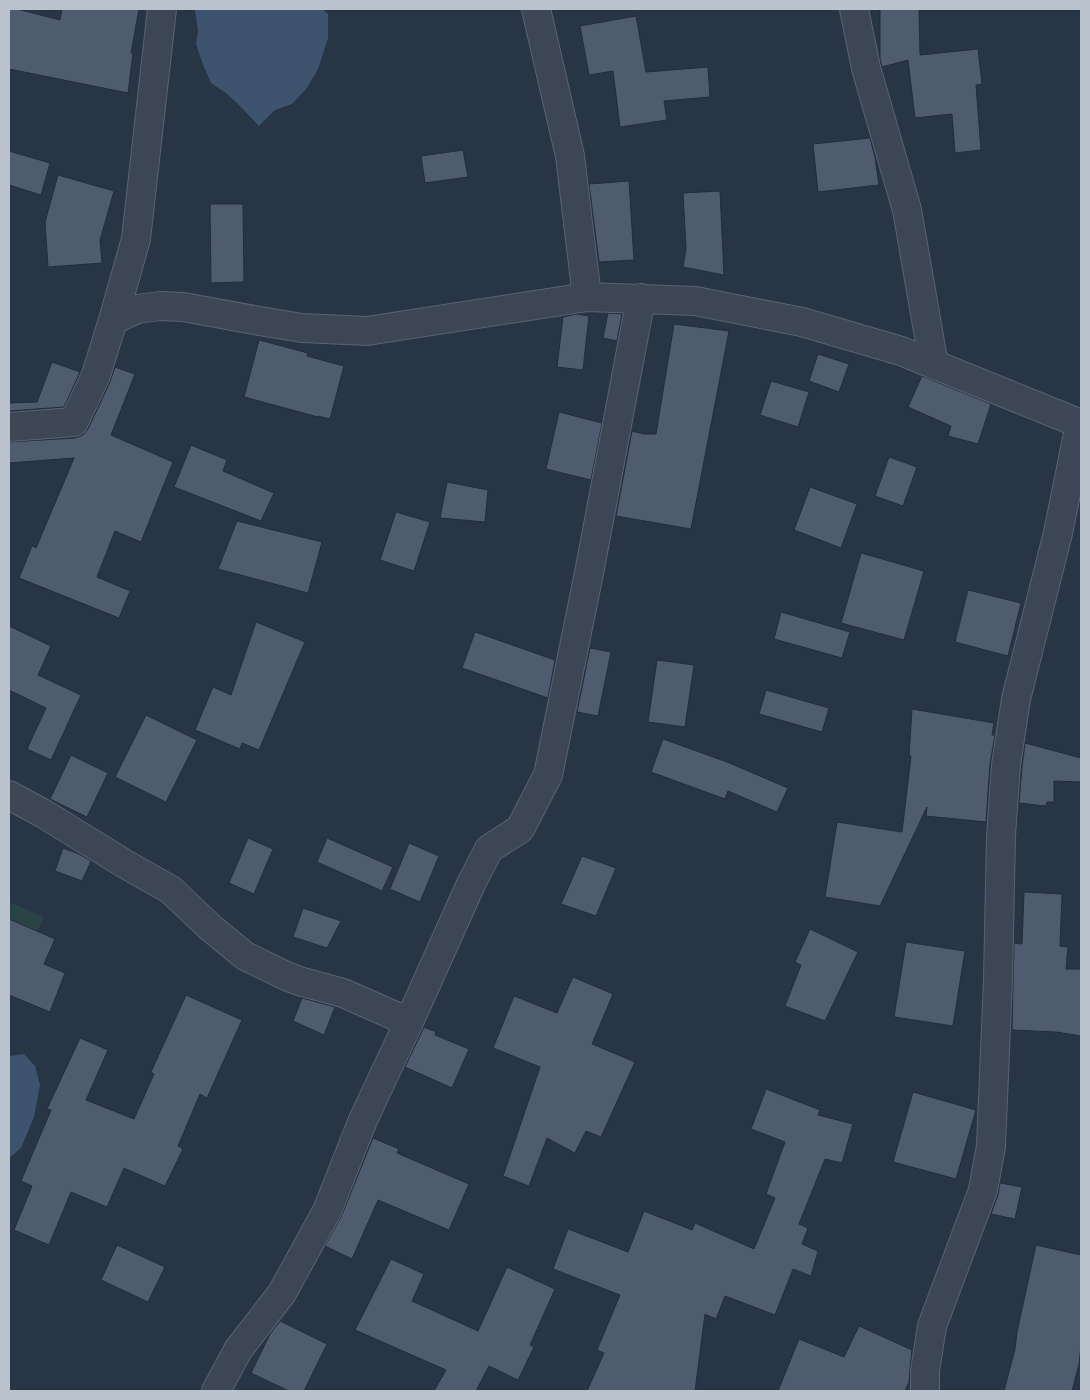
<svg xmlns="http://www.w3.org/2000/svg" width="1090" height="1400" font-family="Inter,sans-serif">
  <rect width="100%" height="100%" fill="#273545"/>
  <path fill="#294346" d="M 9,902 L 44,917 L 18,970 L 9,966 Z"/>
  <path fill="#3d536e" d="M 195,9 L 322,9 L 328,14 L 328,38 L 318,69 L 307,88 L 292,104 L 275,110 L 259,126 L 238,104 L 226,93 L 211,83 L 202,62 L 196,44 L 198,32 Z
    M 24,1054 L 35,1066 L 40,1085 L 34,1117 L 21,1148 L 9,1158 L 9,1056 Z"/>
  <path fill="#4e5c6e" stroke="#222d3c" d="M 9,9 L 17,9 L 60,20 L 62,9 L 139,9 L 131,53 L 133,53 L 128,93 L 9,69 Z
    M 880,9 L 919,9 L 920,55 L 978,49 L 982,84 L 976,85 L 981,150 L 955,153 L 952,114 L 915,118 L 908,60 L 882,67 L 880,59 Z
    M 636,16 L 646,72 L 708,67 L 710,97 L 664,101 L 667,120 L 620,127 L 613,71 L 589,75 L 580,26 Z
    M 870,138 L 875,157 L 879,185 L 818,192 L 813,144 Z
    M 463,150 L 468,177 L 425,183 L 421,156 Z
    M 9,151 L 50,163 L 41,195 L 9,185 Z
    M 58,175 L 114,191 L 100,240 L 102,263 L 48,267 L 45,222 Z
    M 629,181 L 634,260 L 599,262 L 589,184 Z
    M 720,191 L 724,275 L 683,267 L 686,249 L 683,193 Z
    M 210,204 L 243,204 L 244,282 L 211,283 Z
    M 608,313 L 622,314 L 617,341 L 603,338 Z
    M 576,314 L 589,316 L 583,370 L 557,367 L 563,317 Z
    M 674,324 L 729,331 L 691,529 L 616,516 L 632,431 L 644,434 L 656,434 Z
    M 259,340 L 308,353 L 307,356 L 344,366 L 330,419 L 318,416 L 318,417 L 244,397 Z
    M 818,354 L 849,364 L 839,392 L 809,381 Z
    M 52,362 L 80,372 L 64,407 L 9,411 L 9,403 L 37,402 Z
    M 115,367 L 135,374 L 111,435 L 173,462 L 141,542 L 115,531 L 97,577 L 130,591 L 119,618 L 19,578 L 32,546 L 36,548 L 74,458 L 9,463 L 9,442 L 75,438 L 83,435 L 88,429 L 110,382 Z
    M 922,376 L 991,404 L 978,444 L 948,436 L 951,426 L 908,407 Z
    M 771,381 L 809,392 L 798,427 L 760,415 Z
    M 559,412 L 602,423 L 591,480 L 546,469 Z
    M 191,445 L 227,460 L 223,471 L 274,493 L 261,521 L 174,487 Z
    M 889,457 L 917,467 L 903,506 L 875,496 Z
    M 447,482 L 488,490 L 485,522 L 440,518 Z
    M 810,487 L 857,504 L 841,548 L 794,530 Z
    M 396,512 L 430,522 L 414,571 L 380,560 Z
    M 237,521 L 322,542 L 308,593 L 218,569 Z
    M 861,553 L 924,571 L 904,640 L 841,623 Z
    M 968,590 L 1021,603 L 1008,656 L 955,642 Z
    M 781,612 L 850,632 L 842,658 L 774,639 Z
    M 256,622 L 305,642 L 259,750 L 242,743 L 240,749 L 195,730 L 213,687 L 231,695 Z
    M 9,626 L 51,646 L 38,675 L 81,695 L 51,760 L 27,749 L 46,708 L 9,690 Z
    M 475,632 L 555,660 L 548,698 L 462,668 Z
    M 590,648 L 611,652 L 598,716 L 577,712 Z
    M 657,660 L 694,665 L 685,727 L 648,722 Z
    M 766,690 L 829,708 L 822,732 L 759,714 Z
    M 912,709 L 994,723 L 992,735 L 995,735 L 990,764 L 986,822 L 926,816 L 927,807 L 880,906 L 825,897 L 837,822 L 902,832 L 911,756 L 909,756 Z
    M 146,715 L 197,740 L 166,802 L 115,777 Z
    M 663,739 L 727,762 L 788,788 L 777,812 L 728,791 L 725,799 L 651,772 Z
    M 1025,743 L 1081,758 L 1081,782 L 1054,781 L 1054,802 L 1047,802 L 1046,806 L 1019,803 L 1022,767 Z
    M 71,755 L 108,773 L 87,817 L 50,799 Z
    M 248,838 L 273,849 L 254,894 L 229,883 Z
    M 327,838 L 393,867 L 382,891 L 317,862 Z
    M 409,843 L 439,856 L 420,902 L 390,889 Z
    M 63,848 L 79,854 L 91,861 L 82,881 L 55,871 Z
    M 582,856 L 616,868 L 596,916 L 561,904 Z
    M 1024,892 L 1062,894 L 1060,946 L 1068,947 L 1066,969 L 1081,969 L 1081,1036 L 1056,1032 L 1012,1030 L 1014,943 L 1022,944 Z
    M 303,908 L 341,921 L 327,948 L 293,937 Z
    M 9,919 L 55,939 L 44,964 L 65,973 L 50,1012 L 9,995 Z
    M 810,929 L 858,952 L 825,1021 L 785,1006 L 801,965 L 795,962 Z
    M 906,942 L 965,951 L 953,1026 L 894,1017 Z
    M 573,977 L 613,994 L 592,1044 L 635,1062 L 601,1137 L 586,1131 L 575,1153 L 547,1138 L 529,1186 L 503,1176 L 540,1067 L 493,1048 L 514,996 L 557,1013 Z
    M 186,995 L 242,1020 L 207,1098 L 200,1094 L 178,1146 L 183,1149 L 165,1186 L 124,1168 L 107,1207 L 71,1192 L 49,1245 L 14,1230 L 32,1186 L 21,1181 L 51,1110 L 47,1109 L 80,1038 L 108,1050 L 86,1100 L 134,1119 L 154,1074 L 151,1072 Z
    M 302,998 L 335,1007 L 324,1035 L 293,1021 Z
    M 424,1027 L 436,1032 L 435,1035 L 469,1049 L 452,1088 L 405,1067 Z
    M 766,1089 L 820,1110 L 818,1115 L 853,1124 L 842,1163 L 825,1159 L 799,1224 L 808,1228 L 802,1244 L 818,1251 L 811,1276 L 793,1269 L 775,1315 L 725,1296 L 716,1319 L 705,1314 L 695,1391 L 587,1391 L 604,1353 L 597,1350 L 620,1295 L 553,1269 L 568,1229 L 628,1252 L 644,1211 L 692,1230 L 695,1223 L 754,1249 L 775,1198 L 766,1194 L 785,1142 L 751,1129 Z
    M 913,1092 L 976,1110 L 956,1179 L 893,1162 Z
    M 373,1138 L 399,1149 L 397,1153 L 469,1184 L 449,1230 L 378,1200 L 352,1259 L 325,1246 L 341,1217 Z
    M 1000,1183 L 1022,1187 L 1015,1219 L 991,1214 L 998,1195 Z
    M 117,1245 L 165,1267 L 148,1302 L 101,1280 Z
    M 1036,1245 L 1081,1255 L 1081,1345 L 1079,1364 L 1072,1391 L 1004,1391 L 1015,1349 L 1017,1332 Z
    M 391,1259 L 424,1274 L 412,1301 L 478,1331 L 507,1267 L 555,1289 L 530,1345 L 534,1347 L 518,1380 L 489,1366 L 476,1391 L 434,1391 L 446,1370 L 355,1330 Z
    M 280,1321 L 327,1344 L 304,1391 L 289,1391 L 251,1373 L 270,1334 Z
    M 859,1326 L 912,1350 L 910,1369 L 909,1382 L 905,1391 L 778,1391 L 799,1339 L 844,1357 Z"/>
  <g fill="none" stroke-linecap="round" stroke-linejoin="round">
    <defs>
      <path id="street" d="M 536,9 L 570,156 L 587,297
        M 854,9 L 866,68 L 907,210 L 934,365
        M 113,320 L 136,239 L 162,9
        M 9,427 L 74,422 L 96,375 L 113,320 L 137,309 L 160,306 L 183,307 L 254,320 L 302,328 L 367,331 L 587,297 L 695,301 L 802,322 L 901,351 L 1081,424
        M 9,795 L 44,814 L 125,864 L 171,890 L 211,928 L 245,956 L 284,975 L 299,981 L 343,993 L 409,1022
        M 216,1391 L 238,1350 L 282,1293 L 327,1211 L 363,1120 L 409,1022 L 471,884 L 489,849 L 520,829 L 548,775 L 589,573 L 641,298
        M 925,1391 L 925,1371 L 932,1326 L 983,1190 L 991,1146 L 998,980 L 1001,836 L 1006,765 L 1016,699 L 1058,533 L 1080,424"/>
    </defs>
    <use href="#street" stroke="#5a6471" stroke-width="30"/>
    <use href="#street" stroke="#3c4654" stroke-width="28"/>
  </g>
  <rect width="1090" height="1400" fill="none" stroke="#b9c2cd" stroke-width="20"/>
</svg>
